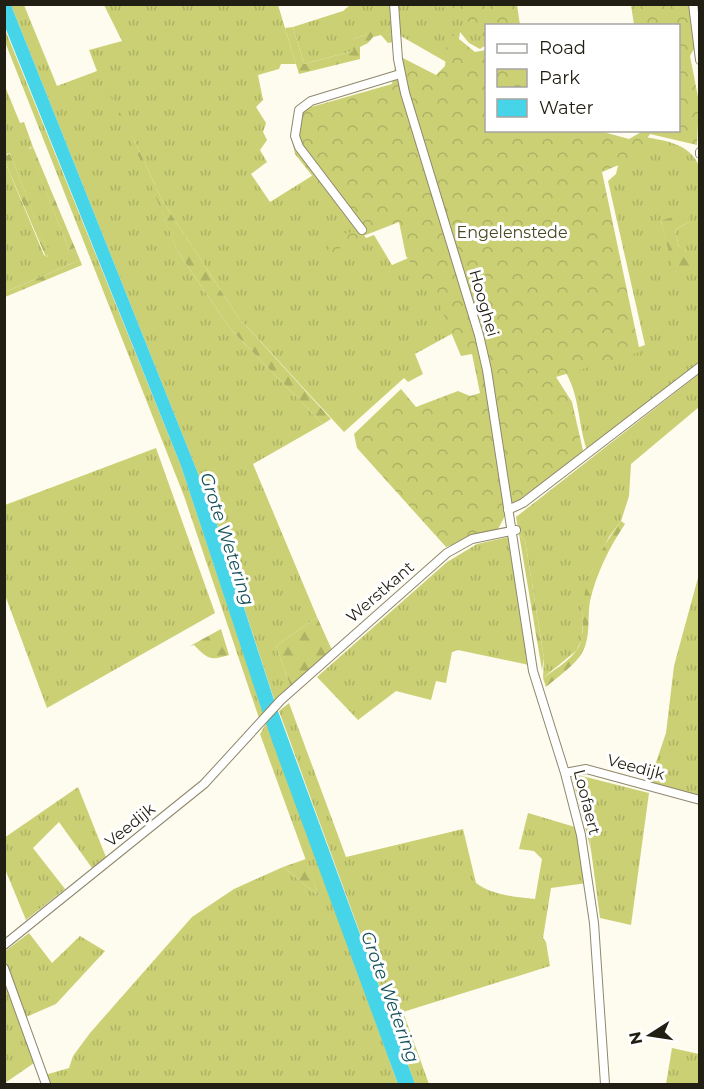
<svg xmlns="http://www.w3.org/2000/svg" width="704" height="1089" font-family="Montserrat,sans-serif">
  <defs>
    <pattern id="grass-tufts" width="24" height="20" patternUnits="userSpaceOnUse" patternTransform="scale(1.5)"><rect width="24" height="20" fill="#cbd074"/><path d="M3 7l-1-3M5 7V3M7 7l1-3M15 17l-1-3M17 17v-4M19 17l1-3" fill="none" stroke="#aeb264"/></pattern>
    <pattern id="forest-firs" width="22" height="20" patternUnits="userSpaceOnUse" patternTransform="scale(1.5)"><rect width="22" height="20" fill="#cbd074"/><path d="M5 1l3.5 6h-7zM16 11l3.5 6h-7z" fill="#aeb264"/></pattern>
    <pattern id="park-crowns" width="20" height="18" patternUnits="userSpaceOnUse" patternTransform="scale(1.5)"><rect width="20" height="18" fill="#cbd074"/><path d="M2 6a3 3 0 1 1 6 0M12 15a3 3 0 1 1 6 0" fill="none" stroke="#aeb264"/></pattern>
  </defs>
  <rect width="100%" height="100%" fill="#fefbef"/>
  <path fill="url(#grass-tufts)" fill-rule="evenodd" d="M 11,5 L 24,5 L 57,86 L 97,71 L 89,50 L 122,41 L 104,5 L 278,5 L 296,64 L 281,64 L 279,69 L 258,75 L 263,100 L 256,107 L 266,123 L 263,132 L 267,140 L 260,150 L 267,162 L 251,174 L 270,202 L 315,174 L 366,238 L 374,235 L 392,265 L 420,253 L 457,331 L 415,354 L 423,374 L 408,382 L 404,378 L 344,432 L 238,317 L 162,200 L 132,135 L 178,252 L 232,331 L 323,424 L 253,464 L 317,617 L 276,646 L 291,688 L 275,702 L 211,506 Z
    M 350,5 L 391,5 L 392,35 L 367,30 L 365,35 L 353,39 L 353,51 L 304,64 L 293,27 L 343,11 Z
    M 397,5 L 460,5 L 485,31 L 486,45 L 480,49 L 469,43 L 460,32 L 455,67 L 399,35 Z
    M 4,27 L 181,466 L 264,715 L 260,721 L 184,496 L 5,42 Z
    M 4,84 L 20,123 L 24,122 L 33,147 L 29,148 L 69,250 L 75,248 L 80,260 L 5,292 ZM 10,153 L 46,248 L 51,248 L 47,257 L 44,255 L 6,164 L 7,154 Z
    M 640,136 C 664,141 689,142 699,166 L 699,365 L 588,453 C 578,426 580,397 566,373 L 645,345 L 608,181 L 616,174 L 619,162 ZM 661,221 L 689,222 L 675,230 L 679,247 L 686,250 L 675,272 Z
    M 699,374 L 699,407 L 631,464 L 629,496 L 621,521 L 609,537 L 591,573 L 583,606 L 582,639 L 576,651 L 543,678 L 544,658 L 525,540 L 519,534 L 516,517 Z
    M 156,448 L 215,613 L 47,708 L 5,595 L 5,505 Z
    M 508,537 L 529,665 L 458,650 L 452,652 L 446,683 L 436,681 L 431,700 L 396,691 L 358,720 L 317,677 L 447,562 L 477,544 Z
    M 699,574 L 699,796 L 649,783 L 666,733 L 674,666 Z
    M 289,703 L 346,857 L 463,829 L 476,883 C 492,895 515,897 535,899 L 542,859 L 534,851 L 519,849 L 528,813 L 575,827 L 587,883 L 551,888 L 543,938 L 546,942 L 550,966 L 403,1012 L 429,1084 L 415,1084 L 279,711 Z
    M 267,722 L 398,1084 L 49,1084 L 45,1075 L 69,1068 L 73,1056 L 90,1033 L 192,917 L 234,889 L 283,867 L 319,896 L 260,734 Z
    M 586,777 L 649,793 L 631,925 L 600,918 L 591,850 Z
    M 78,787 L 106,857 L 92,868 L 59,822 L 33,848 L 65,889 L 26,920 L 5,869 L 4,838 Z
    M 29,933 L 52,963 L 80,936 L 105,951 L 56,1004 L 26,1017 L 5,963 L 4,952 Z
    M 4,982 L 34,1063 L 5,1083 L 4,1083 Z
    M 672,1048 L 699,1054 L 699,1084 L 666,1084 Z"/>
  <path fill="url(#forest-firs)" d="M 293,27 L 304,64 L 353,51 L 353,39 L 365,35 L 367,28 L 392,35 L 393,42 L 388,43 L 381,35 L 373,37 L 368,43 L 360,47 L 360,59 L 299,74 L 285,28 Z
    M 97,71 L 132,135 L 162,200 L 238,317 L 331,419 L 323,424 L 232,331 L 178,252 L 143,165 Z
    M 33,147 L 75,248 L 69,250 L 29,149 Z
    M 10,153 L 46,247 L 54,249 L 46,257 L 6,164 L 5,157 Z
    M 688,211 L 689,222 L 675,230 L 679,247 L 686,248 L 684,258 L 691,265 L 674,272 L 661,221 Z
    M 80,260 L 82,265 L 5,297 L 5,292 Z
    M 621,521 L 625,524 C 609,548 597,572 590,601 C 587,618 591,635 583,651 C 576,665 557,677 546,687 L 543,678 C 554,670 568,662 576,651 C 586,638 581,621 583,605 C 586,574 603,546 621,521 Z
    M 519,534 L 525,540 L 544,658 L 542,670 Z
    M 317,617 L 332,650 L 291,688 L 276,646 Z
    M 221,629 L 229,655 C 210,661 208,659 194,645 L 190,646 Z
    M 571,773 L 586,777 L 591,850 Z
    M 306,859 L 319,896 L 283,867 Z"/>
  <path fill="url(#park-crowns)" d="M 398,4 L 517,5 L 520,25 L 486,26 L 486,130 L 596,130 L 629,139 L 643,131 L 678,130 L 678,26 L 634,25 L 631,5 L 699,5 L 699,40 L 690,56 L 699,102 L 697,145 L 650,134 L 633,159 L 602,172 L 640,352 L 556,377 L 572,402 L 584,455 L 506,514 L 498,529 L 446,547 L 357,448 L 354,434 L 401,389 L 416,407 L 458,391 L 470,396 L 480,393 L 472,354 L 461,356 L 439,304 L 406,256 L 399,222 L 358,238 L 318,261 L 327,252 L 335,236 L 356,231 L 295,154 L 292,140 L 297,111 L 392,84 L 397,55 L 436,75 L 445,66 L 448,30 L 475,52 L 486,50 L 483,37 L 455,8 Z"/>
  <path fill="#45d4e8" d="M 5,5 L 11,5 L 211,506 L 275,703 L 415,1084 L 398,1084 L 272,741 L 181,466 L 5,27 Z"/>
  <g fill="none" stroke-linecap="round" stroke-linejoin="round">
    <defs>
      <path id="minor" d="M 394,4 L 398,59 L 405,93 L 479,335 L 487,370 L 533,671 L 565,773 L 581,835 L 594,923 L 605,1084
        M 693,4 L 700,60
        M 700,152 L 700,154
        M 362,230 L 299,147 L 295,136 L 299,110 L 311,101 L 400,74
        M 508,510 L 523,503 L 700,367
        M 565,773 L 586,769 L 700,800
        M 4,945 L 204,784 L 281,700 L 447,553 L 472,539 L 516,530
        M 4,968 L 46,1084"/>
    </defs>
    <use href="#minor" stroke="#8f886c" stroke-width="10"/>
    <use href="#minor" stroke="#fff" stroke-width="8"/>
  </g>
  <g text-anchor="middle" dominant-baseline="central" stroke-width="6" stroke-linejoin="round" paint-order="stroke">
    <g font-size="16" fill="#484a21" stroke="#fff">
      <text x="512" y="232">Engelenstede</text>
    </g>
    <g font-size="16" fill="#211f13" stroke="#fff">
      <text transform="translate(484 303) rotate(74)">Hooghei</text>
      <text transform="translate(380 592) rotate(-41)">Werstkant</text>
      <text transform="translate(636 767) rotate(15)">Veedijk</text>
      <text transform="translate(587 802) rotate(76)">Loofaert</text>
      <text transform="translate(130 825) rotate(-39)">Veedijk</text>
    </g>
    <g font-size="18" font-style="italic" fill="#16525a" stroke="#fff">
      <text transform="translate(227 539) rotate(72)">Grote Wetering</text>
      <text transform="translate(390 997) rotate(70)">Grote Wetering</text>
    </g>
  </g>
  <rect width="704" height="1089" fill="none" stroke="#211f13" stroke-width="12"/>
  <rect x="485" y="24" width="195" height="108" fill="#ffffff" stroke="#a6a5a1" stroke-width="1.5"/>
  <rect x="497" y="44" width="30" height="9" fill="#ffffff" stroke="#a6a5a1" stroke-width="1.5"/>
  <text x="539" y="54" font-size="18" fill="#211f13">Road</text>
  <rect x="497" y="69" width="30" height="18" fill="url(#park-crowns)" stroke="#a6a5a1" stroke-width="1.5"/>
  <text x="539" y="84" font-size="18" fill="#211f13">Park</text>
  <rect x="497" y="99" width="30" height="18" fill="#45d4e8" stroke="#a6a5a1" stroke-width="1.5"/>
  <text x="539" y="114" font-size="18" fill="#211f13">Water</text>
  <g transform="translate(650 1035) rotate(258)" stroke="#ffffff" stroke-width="4.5" paint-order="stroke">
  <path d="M0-4.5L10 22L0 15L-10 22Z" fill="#211f13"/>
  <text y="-9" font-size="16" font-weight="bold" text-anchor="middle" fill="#211f13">N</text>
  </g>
</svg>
